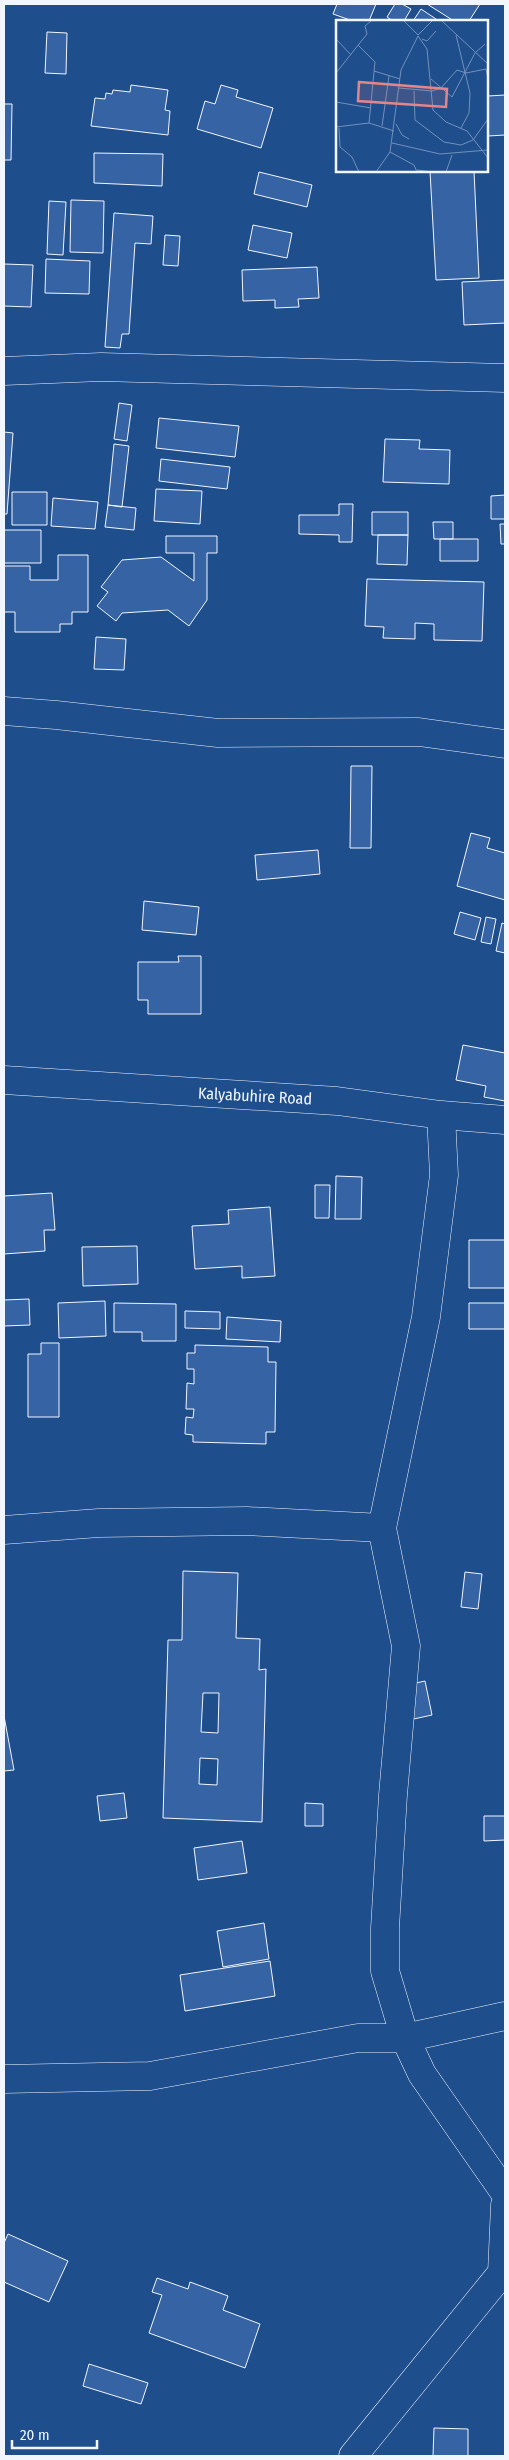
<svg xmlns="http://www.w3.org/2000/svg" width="509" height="2460" font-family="'Fira Sans Condensed',sans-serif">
  <rect width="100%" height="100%" fill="#1f4e8c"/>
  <path fill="#3563a3" stroke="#f2f6ff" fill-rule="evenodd" d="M 337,4 L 376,4 L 369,21 L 353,21 L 333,14 Z
    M 395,4 L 402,4 L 411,9 L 404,21 L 393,21 L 387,17 Z
    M 427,4 L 480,4 L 469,21 L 454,21 Z
    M 421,9 L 436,19 L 434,21 L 413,21 Z
    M 47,32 L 67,33 L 66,74 L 45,73 Z
    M 131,85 L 168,90 L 165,110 L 170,111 L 168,135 L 91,126 L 95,98 L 105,99 L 106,93 L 112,94 L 113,90 L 130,92 Z
    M 221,85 L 238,90 L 236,97 L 273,108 L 261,148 L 197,129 L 205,101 L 215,104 Z
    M 505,95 L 505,135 L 488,136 L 488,96 Z
    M 4,104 L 12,104 L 11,160 L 4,160 Z
    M 94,153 L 163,154 L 162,186 L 94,183 Z
    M 430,171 L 474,171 L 479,278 L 436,280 Z
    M 259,172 L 312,185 L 307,207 L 254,194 Z
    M 71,200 L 104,201 L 103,253 L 70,252 Z
    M 49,201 L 66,202 L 63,255 L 47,254 Z
    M 114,213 L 153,216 L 151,244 L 135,243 L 129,334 L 122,334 L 120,348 L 105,347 Z
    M 253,225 L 292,233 L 287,258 L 248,250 Z
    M 165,235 L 180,236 L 178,266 L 163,265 Z
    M 46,259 L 90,261 L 89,294 L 45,293 Z
    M 4,264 L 33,265 L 31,307 L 4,306 Z
    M 317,267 L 319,298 L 298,299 L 299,307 L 275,308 L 275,300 L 243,301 L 242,270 Z
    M 505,280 L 505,323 L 464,325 L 462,282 Z
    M 119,403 L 132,405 L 127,441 L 114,439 Z
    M 159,418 L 239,426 L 235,457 L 156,448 Z
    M 4,432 L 13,433 L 7,514 L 4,514 Z
    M 385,439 L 420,440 L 419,449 L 450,450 L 449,484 L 383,482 Z
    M 114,444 L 129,446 L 122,507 L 108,505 Z
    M 161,459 L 230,467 L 227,489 L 159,481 Z
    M 156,489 L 202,491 L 200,524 L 154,521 Z
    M 12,492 L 47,492 L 47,525 L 12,525 Z
    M 505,495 L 505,519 L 491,519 L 491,496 Z
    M 53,498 L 98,502 L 95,529 L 51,526 Z
    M 339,504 L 353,504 L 352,542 L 339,542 L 339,535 L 299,534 L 299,515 L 339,515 Z
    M 108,505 L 136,508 L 134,530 L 105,527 Z
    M 372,512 L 408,512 L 408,535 L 372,535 Z
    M 433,522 L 453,522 L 453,539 L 434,539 Z
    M 500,524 L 505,524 L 505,544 L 501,544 Z
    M 4,530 L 41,530 L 41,563 L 4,563 Z
    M 378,535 L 408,535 L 407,565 L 377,564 Z
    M 166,536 L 217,536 L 217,553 L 207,553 L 207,600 L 189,626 L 168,610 L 122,613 L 116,621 L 97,606 L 108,592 L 101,587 L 122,560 L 161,557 L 194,581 L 194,553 L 166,553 Z
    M 440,539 L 478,539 L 478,561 L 440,561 Z
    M 58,555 L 88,555 L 88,612 L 72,612 L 72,624 L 60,624 L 60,632 L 15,632 L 15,612 L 4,612 L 4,566 L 30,566 L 30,580 L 58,580 Z
    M 367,579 L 484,582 L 482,641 L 434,640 L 434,624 L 415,623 L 415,639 L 383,638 L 384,627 L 365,626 Z
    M 96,637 L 126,639 L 124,670 L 94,669 Z
    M 351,766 L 372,766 L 371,848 L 350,848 Z
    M 471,833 L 490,838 L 487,848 L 505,853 L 505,900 L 457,886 Z
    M 318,850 L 320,874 L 257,880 L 255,855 Z
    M 144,901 L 199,907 L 196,935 L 142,930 Z
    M 460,912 L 481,918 L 475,940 L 454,934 Z
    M 486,917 L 496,919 L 491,944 L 481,942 Z
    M 502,923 L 505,924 L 505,953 L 496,951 Z
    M 178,956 L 201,956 L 201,1014 L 148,1014 L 148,1000 L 138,1000 L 138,962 L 179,962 Z
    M 463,1045 L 505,1053 L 505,1101 L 484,1097 L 486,1086 L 456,1080 Z
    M 336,1176 L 362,1177 L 361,1219 L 335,1219 Z
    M 315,1185 L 330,1185 L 329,1218 L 315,1218 Z
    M 52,1193 L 55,1230 L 44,1230 L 45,1251 L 4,1254 L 4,1196 Z
    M 270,1207 L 275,1276 L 242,1278 L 242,1266 L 195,1269 L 192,1226 L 229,1224 L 228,1210 Z
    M 469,1240 L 505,1240 L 505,1288 L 469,1288 Z
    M 137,1246 L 138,1284 L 83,1286 L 82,1247 Z
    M 29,1299 L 30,1325 L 4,1326 L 4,1300 Z
    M 105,1301 L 106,1336 L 59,1338 L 58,1303 Z
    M 114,1303 L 176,1304 L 176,1341 L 142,1341 L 142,1332 L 114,1332 Z
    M 469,1303 L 505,1303 L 505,1329 L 469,1329 Z
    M 185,1311 L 220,1312 L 220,1329 L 185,1328 Z
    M 227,1317 L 281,1321 L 280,1342 L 226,1339 Z
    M 41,1343 L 59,1343 L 59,1417 L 28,1417 L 28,1354 L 41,1354 Z
    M 195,1345 L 268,1347 L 268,1362 L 276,1362 L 275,1432 L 266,1432 L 266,1444 L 193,1442 L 193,1435 L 185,1434 L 186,1417 L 193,1418 L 194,1409 L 186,1409 L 187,1383 L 194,1384 L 194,1369 L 187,1369 L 187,1353 L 195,1353 Z
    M 183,1571 L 238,1573 L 236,1638 L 260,1639 L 259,1670 L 266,1669 L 262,1822 L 163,1818 L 168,1640 L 182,1640 ZM 203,1693 L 219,1693 L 218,1733 L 201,1732 ZM 200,1758 L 218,1759 L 217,1785 L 199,1784 Z
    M 465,1572 L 482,1574 L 478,1609 L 461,1607 Z
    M 425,1681 L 432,1715 L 409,1720 L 402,1686 Z
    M 4,1716 L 14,1770 L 4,1771 Z
    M 124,1793 L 127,1818 L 100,1821 L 97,1796 Z
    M 305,1803 L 323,1804 L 323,1826 L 305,1826 Z
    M 484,1816 L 505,1816 L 505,1840 L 484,1841 Z
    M 242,1841 L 247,1873 L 198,1880 L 194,1848 Z
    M 264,1923 L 269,1959 L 223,1967 L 217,1931 Z
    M 270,1961 L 275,1996 L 185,2011 L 180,1975 Z
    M 8,2234 L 68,2261 L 49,2302 L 4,2282 L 4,2243 Z
    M 157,2278 L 188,2289 L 190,2282 L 228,2296 L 223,2310 L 260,2324 L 245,2368 L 149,2333 L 162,2295 L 152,2292 Z
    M 89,2364 L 148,2383 L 141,2404 L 83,2386 Z
    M 434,2428 L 468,2429 L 468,2456 L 433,2456 Z"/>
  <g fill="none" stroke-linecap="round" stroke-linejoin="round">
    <defs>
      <path id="minor" d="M 4,371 L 101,367 L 505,378
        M 4,711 L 56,715 L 218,733 L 419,732 L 505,744
        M 4,1080 L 337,1101 L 441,1115 L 505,1120
        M 441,1115 L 444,1175 L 426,1317 L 382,1528 L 406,1646 L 393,1795 L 385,1928 L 385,1971 L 405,2038 L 422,2074 L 505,2193
        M 4,1530 L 99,1523 L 247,1521 L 382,1528
        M 4,2079 L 150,2076 L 358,2038 L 405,2038 L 505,2016
        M 505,2205 L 502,2273 L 505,2273
        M 353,2456 L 505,2269"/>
    </defs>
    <use href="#minor" stroke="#f2f6ff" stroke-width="29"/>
    <use href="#minor" stroke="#1f4e8c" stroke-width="28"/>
  </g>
  <g text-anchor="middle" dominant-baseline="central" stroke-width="4" stroke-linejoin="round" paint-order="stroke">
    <g font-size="16" fill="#f2f6ff" stroke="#1f4e8c">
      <text transform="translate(255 1096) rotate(3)">Kalyabuhire Road</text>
    </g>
  </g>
  <g transform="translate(336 20)">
    <rect width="152" height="152" fill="#1f4e8c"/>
    <path fill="none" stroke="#7391ba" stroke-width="1" d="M 68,1 L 82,15 L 96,1M 106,1 L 152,44M 120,15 L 134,73 L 133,93 L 125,108M 82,16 L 91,29 L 97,90 L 110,102 L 131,111 L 152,138M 0,19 L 15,35M 86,19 L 91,21 L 100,11M 22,25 L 39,42 L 33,103M 38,51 L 64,59M 0,53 L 31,14 L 29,6 L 35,1M 95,59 L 116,77 L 139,33 L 149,24M 63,68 L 96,71 L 105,68 L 121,50 L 130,53 L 150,49 L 152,59M 78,71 L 79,100 L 108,122 L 125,125 L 137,120 L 152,99M 0,82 L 35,88M 60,104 L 66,115 L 73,119M 46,106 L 53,56M 0,107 L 33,103 L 58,111M 3,108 L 4,127 L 16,137 L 23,152M 56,123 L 104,134 L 152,130M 54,132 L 78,145 L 81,152M 81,150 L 97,152M 40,152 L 54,132 L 65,50 L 82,16M 110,152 L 116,135"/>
    <path fill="#e38589" fill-opacity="0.15" stroke="#e38589" stroke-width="2.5" d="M 23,62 L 111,69 L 110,87 L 22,81 Z"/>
    <rect width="152" height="152" fill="none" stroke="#f2f6ff" stroke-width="2.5"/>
  </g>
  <rect width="509" height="2460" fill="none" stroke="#f2f6ff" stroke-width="10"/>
  <path d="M12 2440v8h85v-8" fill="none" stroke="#f2f6ff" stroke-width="2.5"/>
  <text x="20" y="2440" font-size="15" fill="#f2f6ff" stroke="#1f4e8c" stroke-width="4" paint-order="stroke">20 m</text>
</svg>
